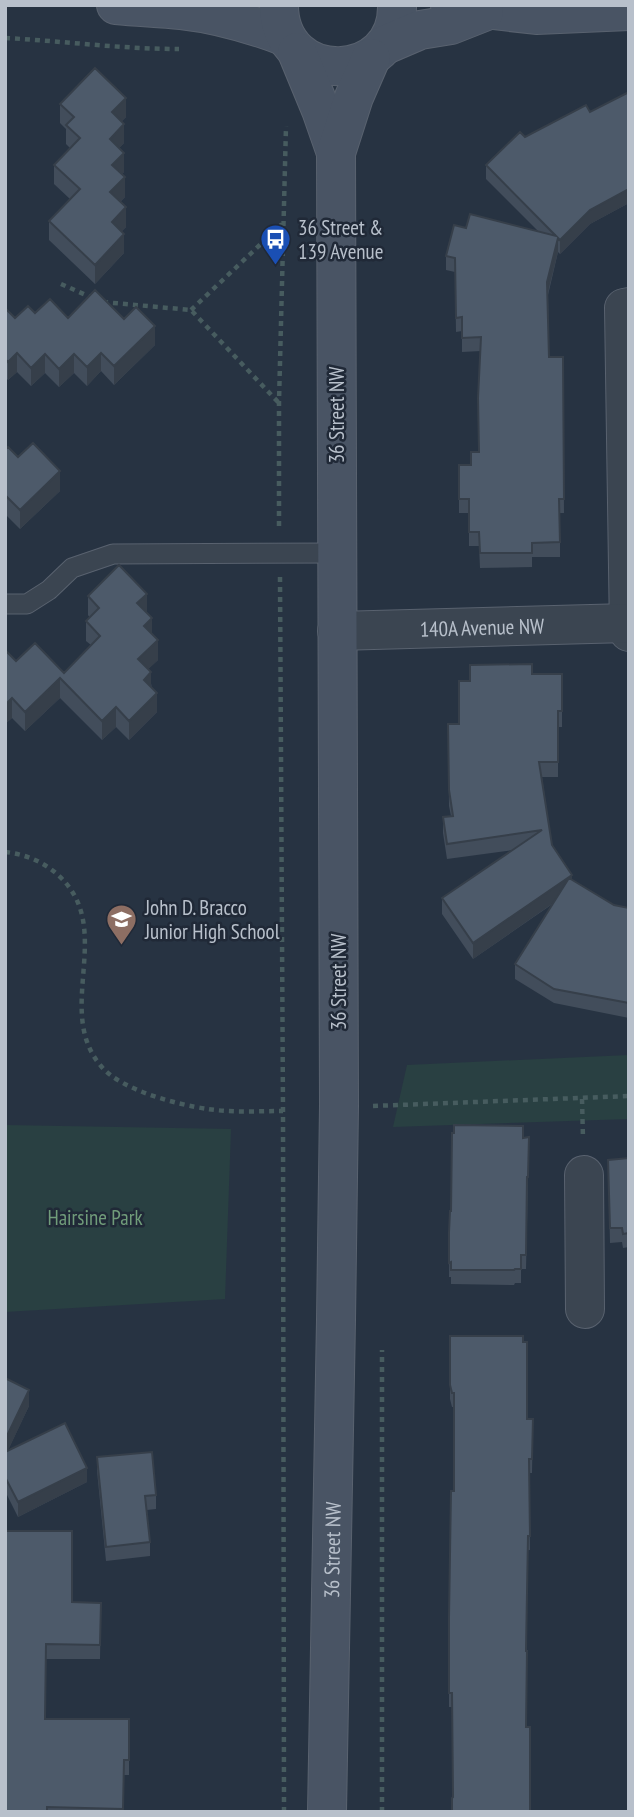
<svg xmlns="http://www.w3.org/2000/svg" width="634" height="1817" font-family="'PT Sans Narrow',sans-serif">
  <rect width="100%" height="100%" fill="#273342"/>
  <path fill="#294042" d="M 629,1055 L 629,1119 L 393,1127 L 407,1065 Z
    M 5,1125 L 231,1129 L 225,1299 L 5,1312 Z"/>
  <g fill="none" stroke-linecap="round" stroke-linejoin="round">
    <defs>
      <path id="lane" d="M 5,604 L 27,604 L 49,590 L 72,568 L 113,554 L 336,553"/>
      <g id="street">
        <path d="M 629,307 L 624,308 L 629,632"/>
        <path id="s1" d="M 337,631 L 628,623"/>
        <path d="M 584,1175 L 585,1309"/>
      </g>
      <g id="secondary">
        <path d="M 116,5 C 138,7 159,8 181,10 C 217,14 252,24 286,37"/>
        <path d="M 279,5 C 279,88 399,85 397,5"/>
        <path d="M 450,5 L 536,15 L 629,11"/>
        <path d="M 385,45 L 420,30 L 451,25 L 484,12"/>
        <path d="M 297,52 L 321,110 L 336,153"/>
        <path id="s2" d="M 327,1812 L 336,1320 L 339,1106 L 336,153 L 354,97 L 371,58"/>
      </g>
    </defs>
    <use href="#lane" stroke="#59626f" stroke-width="21"/>
    <use href="#street" stroke="#59626f" stroke-width="40"/>
    <use href="#secondary" stroke="#59626f" stroke-width="40"/>
    <path stroke="#475c5f" stroke-width="4.5" stroke-dasharray="5 5" stroke-linecap="butt" d="M 5,38 C 63,41 121,49 179,49
      M 61,284 L 95,299
      M 103,302 L 191,310 L 278,402
      M 191,310 L 282,224
      M 279,526 L 279,402 L 286,126
      M 280,577 L 283,1111 L 284,1812
      M 5,852 C 25,854 44,862 58,875 C 117,928 53,1010 101,1066 C 120,1090 179,1105 208,1109 C 233,1113 259,1111 283,1111
      M 582,1099 L 583,1139
      M 373,1106 L 629,1096
      M 382,1812 L 382,1350"/>
    <use href="#lane" stroke="#3b4551" stroke-width="19"/>
    <use href="#street" stroke="#3b4551" stroke-width="38"/>
    <use href="#secondary" stroke="#495464" stroke-width="38"/>
  </g>
  <path fill="#424d5b" d="M 629,92 L 629,203 L 590,224 L 560,254 L 558,252 L 548,295 L 549,357 L 563,357 L 564,513 L 560,513 L 560,557 L 532,557 L 532,567 L 480,568 L 479,546 L 469,546 L 469,513 L 459,513 L 459,465 L 471,465 L 478,452 L 481,351 L 462,352 L 462,331 L 456,332 L 455,272 L 446,270 L 446,256 L 466,228 L 538,231 L 486,179 L 486,165 L 525,137 L 590,112 Z
    M 60,104 L 126,117 L 122,121 L 124,143 L 119,148 L 124,172 L 122,174 L 125,197 L 120,202 L 126,227 L 122,231 L 124,253 L 95,284 L 49,240 L 49,221 L 70,199 L 54,184 L 54,165 L 70,148 L 66,144 L 66,129 L 60,123 Z
    M 5,308 L 15,318 L 35,313 L 68,318 L 124,319 L 155,345 L 114,385 L 101,371 L 87,386 L 74,373 L 59,387 L 45,373 L 31,386 L 17,372 L 8,380 L 5,377 Z
    M 5,450 L 18,457 L 60,491 L 20,529 L 5,514 Z
    M 88,596 L 147,613 L 158,660 L 148,669 L 157,712 L 129,740 L 116,727 L 102,740 L 60,698 L 25,731 L 12,718 L 5,724 L 5,650 L 16,661 L 64,673 L 91,645 L 86,641 L 86,621 L 90,618 L 88,615 Z
    M 532,674 L 562,674 L 562,727 L 558,727 L 558,777 L 542,777 L 552,845 L 572,880 L 614,905 L 629,908 L 629,1018 L 554,1003 L 515,979 L 515,964 L 554,903 L 473,959 L 442,914 L 442,898 L 513,850 L 447,859 L 443,833 L 443,817 L 451,816 L 449,806 L 448,724 L 459,724 L 470,681 Z
    M 529,1137 L 526,1269 L 521,1269 L 521,1283 L 515,1283 L 514,1285 L 451,1284 L 451,1277 L 449,1277 L 450,1211 L 451,1211 L 523,1138 Z
    M 629,1158 L 629,1247 L 623,1248 L 622,1242 L 610,1243 L 608,1160 Z
    M 450,1336 L 527,1419 L 533,1419 L 532,1473 L 529,1473 L 530,1550 L 528,1550 L 453,1797 L 452,1707 L 449,1707 L 449,1616 L 454,1491 L 454,1407 L 452,1407 L 450,1399 Z
    M 5,1378 L 29,1406 L 8,1450 L 87,1482 L 18,1517 L 5,1491 Z
    M 97,1457 L 156,1495 L 156,1509 L 147,1510 L 150,1542 L 150,1556 L 106,1561 L 97,1471 Z
    M 5,1531 L 72,1602 L 101,1603 L 100,1659 L 46,1659 L 45,1719 L 129,1719 L 129,1775 L 124,1775 L 123,1812 L 5,1812 Z"/>
  <path fill="#363f4a" d="M 126,98 L 126,117 L 112,131 L 112,112 Z
    M 124,124 L 124,143 L 110,158 L 110,139 Z
    M 124,153 L 124,172 L 112,184 L 112,165 Z
    M 125,177 L 125,197 L 110,212 L 110,192 Z
    M 629,189 L 629,203 L 590,224 L 560,254 L 560,240 L 590,210 Z
    M 126,207 L 126,227 L 112,241 L 112,222 Z
    M 124,234 L 124,253 L 95,284 L 95,265 Z
    M 558,238 L 558,252 L 547,296 L 547,282 Z
    M 155,326 L 155,345 L 114,385 L 114,366 Z
    M 17,353 L 17,372 L 8,380 L 8,362 Z
    M 101,353 L 101,371 L 87,386 L 87,367 Z
    M 45,354 L 45,373 L 31,386 L 31,368 Z
    M 74,354 L 74,373 L 59,387 L 59,369 Z
    M 60,471 L 60,491 L 20,529 L 20,510 Z
    M 147,594 L 147,613 L 137,603 Z
    M 152,618 L 152,637 L 144,626 Z
    M 158,640 L 158,660 L 138,679 L 138,659 Z
    M 151,672 L 151,692 L 144,680 Z
    M 60,678 L 60,698 L 25,731 L 25,712 Z
    M 157,693 L 157,712 L 129,740 L 129,721 Z
    M 12,698 L 12,718 L 5,724 L 5,705 Z
    M 116,707 L 116,727 L 102,740 L 102,721 Z
    M 572,875 L 572,890 L 473,959 L 473,943 Z
    M 29,1390 L 29,1406 L 5,1457 L 5,1440 Z
    M 87,1468 L 87,1482 L 18,1517 L 18,1502 Z"/>
  <path fill="#4d5a6a" stroke="#363f4a" stroke-width="2" d="M 95,68 L 126,98 L 112,112 L 124,124 L 110,139 L 124,153 L 112,165 L 125,177 L 110,192 L 126,207 L 112,222 L 124,234 L 95,265 L 49,221 L 80,189 L 54,165 L 80,138 L 66,125 L 74,117 L 60,104 Z
    M 629,92 L 629,189 L 590,210 L 560,240 L 558,238 L 547,282 L 549,357 L 563,357 L 564,499 L 559,499 L 560,542 L 532,543 L 532,553 L 480,553 L 479,532 L 469,532 L 469,499 L 459,499 L 459,465 L 471,465 L 471,452 L 479,452 L 478,398 L 481,337 L 462,338 L 462,317 L 456,318 L 455,258 L 446,256 L 454,225 L 466,228 L 470,214 L 556,236 L 486,165 L 520,132 L 525,137 L 586,105 L 590,112 Z
    M 95,290 L 124,319 L 136,307 L 155,326 L 114,366 L 101,353 L 87,367 L 74,354 L 59,369 L 45,354 L 31,368 L 17,353 L 8,362 L 5,359 L 5,308 L 15,318 L 28,306 L 35,313 L 50,299 L 68,318 Z
    M 33,443 L 60,471 L 20,510 L 5,495 L 5,450 L 8,447 L 18,457 Z
    M 119,565 L 147,594 L 137,603 L 152,618 L 144,626 L 158,640 L 138,659 L 151,672 L 144,680 L 157,693 L 129,721 L 116,707 L 102,721 L 60,678 L 25,712 L 12,698 L 5,705 L 5,650 L 16,661 L 35,643 L 64,673 L 100,636 L 86,621 L 99,608 L 88,596 Z
    M 532,664 L 532,674 L 562,674 L 562,711 L 558,711 L 558,762 L 539,762 L 552,845 L 572,875 L 473,943 L 442,898 L 542,830 L 447,844 L 443,817 L 453,816 L 449,790 L 448,724 L 459,724 L 459,681 L 470,681 L 470,665 Z
    M 569,878 L 614,905 L 629,908 L 629,1003 L 554,989 L 515,964 Z
    M 454,1125 L 523,1126 L 523,1138 L 529,1137 L 528,1177 L 527,1177 L 526,1255 L 521,1255 L 521,1269 L 515,1269 L 514,1270 L 451,1270 L 451,1262 L 449,1263 L 449,1232 L 450,1211 L 451,1211 L 452,1133 L 454,1133 Z
    M 629,1158 L 629,1233 L 623,1234 L 622,1228 L 610,1228 L 608,1160 Z
    M 450,1336 L 523,1336 L 523,1342 L 527,1342 L 527,1419 L 533,1419 L 532,1459 L 529,1459 L 530,1536 L 528,1536 L 526,1651 L 527,1651 L 526,1727 L 530,1727 L 530,1812 L 452,1812 L 452,1798 L 453,1797 L 452,1693 L 449,1693 L 449,1616 L 451,1491 L 454,1491 L 454,1393 L 452,1393 L 450,1385 Z
    M 5,1378 L 29,1390 L 5,1440 Z
    M 65,1423 L 87,1468 L 18,1502 L 5,1477 L 5,1452 Z
    M 152,1452 L 156,1495 L 145,1496 L 150,1542 L 106,1547 L 97,1457 Z
    M 5,1531 L 72,1531 L 72,1602 L 101,1603 L 100,1645 L 46,1644 L 45,1719 L 129,1719 L 129,1760 L 124,1760 L 123,1809 L 47,1807 L 47,1812 L 5,1812 Z"/>
  <defs>
    <symbol id="bus-pin" viewBox="-11 -11 22 30"><path d="M0 17L-7.5 6A9.5 9.5 0 1 1 7.5 6Z" fill="#1a4fb4" stroke="#202937"/><path d="M-5-6H5V4H4V6H2V4H-2V6H-4V4H-5ZM-3.5-4V0h7V-4ZM-3.5 1.2v1.5H-2V1.2ZM2 1.2v1.5H3.5V1.2Z" fill="#fff"/></symbol>
    <symbol id="school-pin" viewBox="-11 -11 22 30"><path d="M0 17L-7.5 6A9.5 9.5 0 1 1 7.5 6Z" fill="#8d6e63" stroke="#202937"/><path d="M0-5L7-2L0 1L-7-2ZM-4 1L0 2.5L4 1V4Q0 6-4 4Z" fill="#fff"/></symbol>
  </defs>
  <g fill-rule="evenodd">
    <use href="#bus-pin" x="258" y="222" width="35" height="47"/>
    <use href="#school-pin" x="104" y="902" width="35" height="47"/>
  </g>
  <g text-anchor="middle" dominant-baseline="central" stroke-width="5" stroke-linejoin="round" paint-order="stroke">
    <g font-size="21" fill="#b8c0cb" stroke="#202937" text-anchor="start">
      <text x="298" y="227">36 Street &amp;<tspan x="298" dy="24">139 Avenue</tspan></text>
      <text x="145" y="907">John D. Bracco<tspan x="145" dy="24">Junior High School</tspan></text>
    </g>
    <g font-size="21" fill="#b8c0cb" stroke="#202937">
      <text transform="translate(336 415) rotate(-90)">36 Street NW</text>
      <text stroke="none"><textPath href="#s1" startOffset="145">140A Avenue NW</textPath></text>
      <text transform="translate(338 982) rotate(-90)">36 Street NW</text>
      <text stroke="none"><textPath href="#s2" startOffset="262">36 Street NW</textPath></text>
    </g>
    <g font-size="21" fill="#709c7a" stroke="#202937">
      <text x="95" y="1217">Hairsine Park</text>
    </g>
  </g>
  <rect width="634" height="1817" fill="none" stroke="#b8c0cb" stroke-width="14"/>
</svg>
